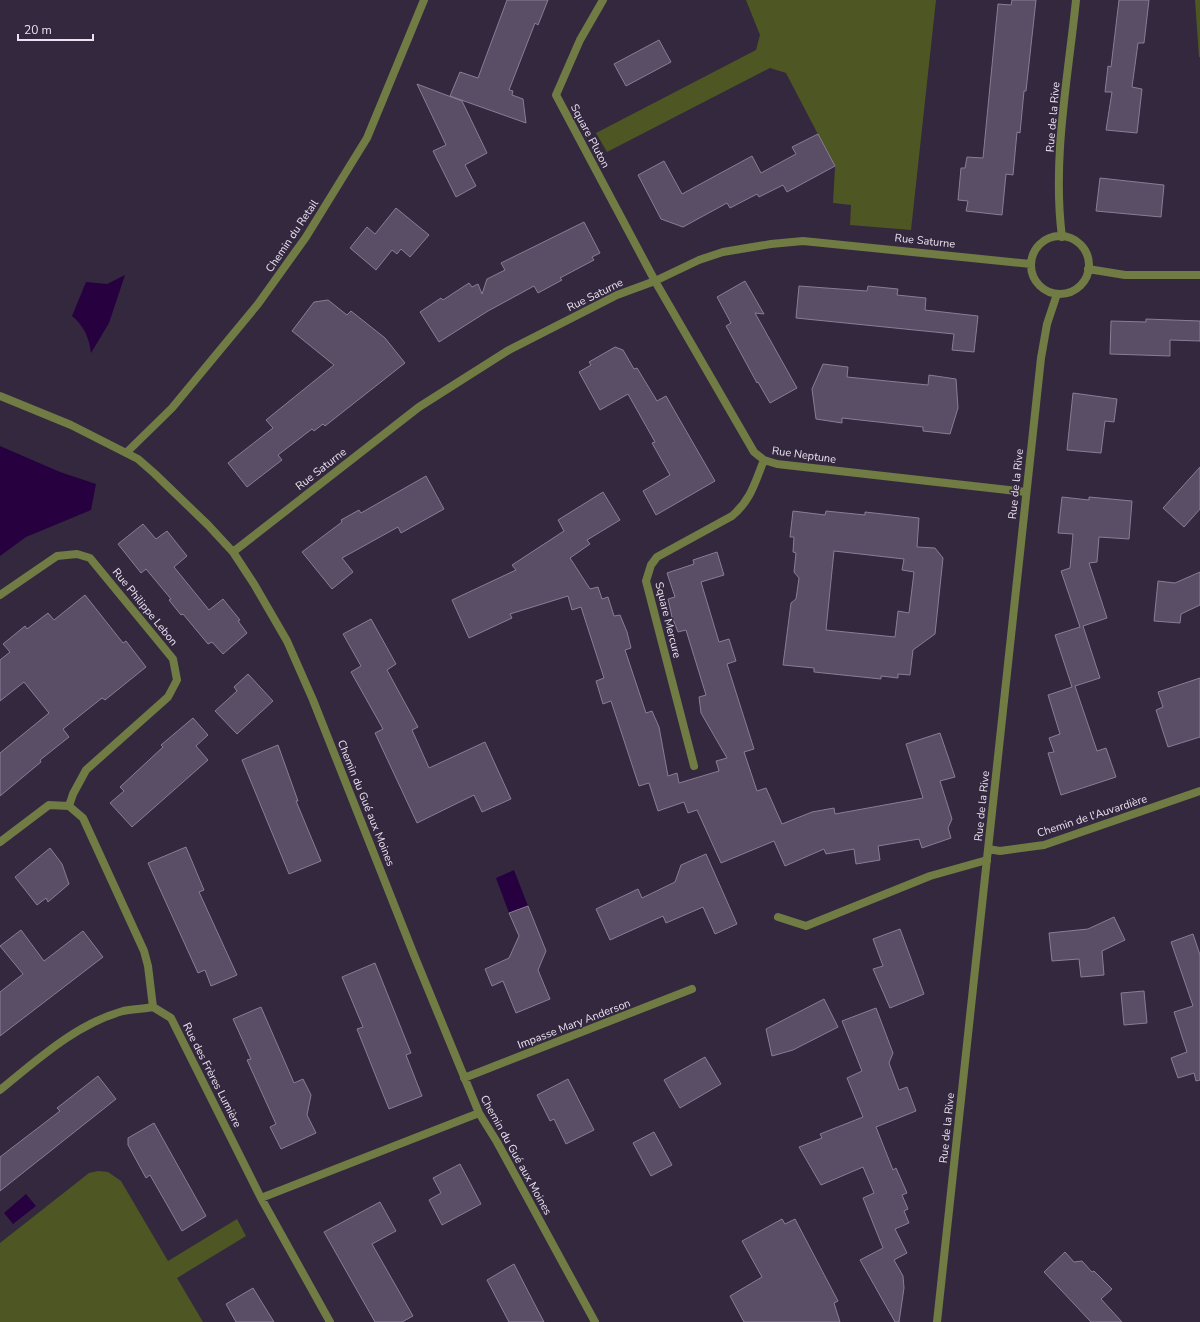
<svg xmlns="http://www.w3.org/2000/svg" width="1200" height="1322" font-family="'Nunito Sans',sans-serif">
  <rect width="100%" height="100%" fill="#33283e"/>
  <path fill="#4e5624" d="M 746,0 L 936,0 L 911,230 L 850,225 L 851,205 L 833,203 L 835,167 L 786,73 L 770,68 L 607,152 L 596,133 L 756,50 L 760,35 Z
    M 1195,0 L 1200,0 L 1200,57 L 1199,57 Z
    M 98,1171 L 108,1172 L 121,1181 L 168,1261 L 237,1219 L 246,1236 L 177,1278 L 203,1322 L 0,1322 L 0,1243 L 89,1173 Z"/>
  <path fill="#270040" d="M 125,275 L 109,323 L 91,353 C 89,337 84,326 72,316 L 86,282 L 107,284 Z
    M 0,446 L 60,472 L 96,484 L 91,510 L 26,537 L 0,556 Z
    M 514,870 L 528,906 L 509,913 L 496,878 Z
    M 26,1194 L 36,1206 L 13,1224 L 4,1213 Z"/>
  <path fill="#5a4e67" stroke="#897c97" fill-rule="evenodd" d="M 507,0 L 548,0 L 538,25 L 535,23 L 509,90 L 513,91 L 512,95 L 523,99 L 526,123 L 450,96 L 460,72 L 478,78 Z
    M 1012,0 L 1036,0 L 1026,91 L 1024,91 L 1020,133 L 1017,132 L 1013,175 L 1006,174 L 1002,215 L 966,211 L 968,201 L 958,200 L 961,168 L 965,168 L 967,157 L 983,158 L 998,4 L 1011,5 Z
    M 1119,0 L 1149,0 L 1144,43 L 1138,43 L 1132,87 L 1142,89 L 1137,133 L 1106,130 L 1112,92 L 1105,92 L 1108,66 L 1111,67 Z
    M 659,40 L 671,62 L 626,86 L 614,64 Z
    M 417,84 L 462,101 L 487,153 L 465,165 L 476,186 L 456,197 L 433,151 L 446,145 Z
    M 818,134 L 835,166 L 787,192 L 783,185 L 759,197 L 757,194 L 730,208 L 727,203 L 683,227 L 661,219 L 638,175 L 664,161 L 682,194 L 752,156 L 761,173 L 796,154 L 792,147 Z
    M 1100,178 L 1164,185 L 1161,217 L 1096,211 Z
    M 396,208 L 429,235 L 410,257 L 401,249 L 397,254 L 392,250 L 376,270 L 350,248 L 367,227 L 375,234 Z
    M 584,222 L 600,253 L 592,257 L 594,260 L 560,278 L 562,280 L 538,293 L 534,286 L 488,311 L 439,342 L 420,312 L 441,298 L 443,300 L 469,283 L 472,287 L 478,284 L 482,294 L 487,279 L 505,270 L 501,263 Z
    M 745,281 L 764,314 L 755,313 L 797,388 L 770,403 L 758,382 L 757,383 L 726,326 L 731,323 L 717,297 Z
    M 799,286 L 867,291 L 868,286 L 898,289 L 897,295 L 926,298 L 925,310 L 978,316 L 974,352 L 952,350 L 954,334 L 796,318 Z
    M 328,300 L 347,315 L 351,311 L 385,338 L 405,363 L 325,426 L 323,424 L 314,431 L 312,429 L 278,455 L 282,460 L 247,487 L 228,463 L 273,428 L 266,420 L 334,365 L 292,331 L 314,302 Z
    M 1146,319 L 1200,321 L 1200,341 L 1170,340 L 1170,356 L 1110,354 L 1111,321 L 1146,322 Z
    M 615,347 L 623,350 L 634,369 L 637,368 L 657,401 L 666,396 L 715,481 L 656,515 L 643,491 L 670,475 L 652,443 L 655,442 L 628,394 L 600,410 L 579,372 L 591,365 L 589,362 Z
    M 823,364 L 848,367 L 847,377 L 928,385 L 929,375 L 956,379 L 958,408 L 950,434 L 923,431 L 923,427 L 842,418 L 842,423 L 816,419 L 812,389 Z
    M 1073,393 L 1117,399 L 1114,422 L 1105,421 L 1101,453 L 1067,450 Z
    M 1200,467 L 1200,509 L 1184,527 L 1163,508 Z
    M 426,476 L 444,509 L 401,533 L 398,527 L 342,558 L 353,572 L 332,589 L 302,552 L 342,522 L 341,520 L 359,510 L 361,513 Z
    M 603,492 L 620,520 L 587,540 L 590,544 L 570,558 L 590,589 L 598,587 L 602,599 L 608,597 L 614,616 L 620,615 L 627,632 L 631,648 L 625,650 L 646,713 L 652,711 L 659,727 L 668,776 L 677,773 L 679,783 L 719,771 L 716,761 L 727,758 L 701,713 L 699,697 L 706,695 L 686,630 L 678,632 L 672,617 L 668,599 L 675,597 L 667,573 L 694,564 L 693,560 L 717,552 L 724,575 L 701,582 L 719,642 L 729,639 L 736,661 L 727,664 L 754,749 L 744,752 L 757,791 L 766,788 L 782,824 L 812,812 L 834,808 L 835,814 L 923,798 L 906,744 L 940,733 L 955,777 L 940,781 L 952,819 L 948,828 L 951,838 L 922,848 L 919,839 L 878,846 L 880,860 L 856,864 L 854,849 L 826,854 L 824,849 L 785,866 L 774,841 L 721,863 L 697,810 L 688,813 L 684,802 L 658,811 L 649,783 L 639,786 L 611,701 L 603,704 L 596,681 L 604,678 L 581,607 L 572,610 L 568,596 L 510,614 L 512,618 L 469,638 L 452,600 L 516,570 L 512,565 L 564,531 L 558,520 Z
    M 1062,497 L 1089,500 L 1089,497 L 1132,501 L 1129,539 L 1099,537 L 1097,562 L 1089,563 L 1107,618 L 1083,626 L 1100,678 L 1075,686 L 1097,751 L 1106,748 L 1116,777 L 1061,795 L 1048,753 L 1054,752 L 1049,738 L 1060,734 L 1048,695 L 1072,687 L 1055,635 L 1080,627 L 1061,571 L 1070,568 L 1073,534 L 1058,533 Z
    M 793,511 L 825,515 L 826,511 L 865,515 L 865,512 L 919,518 L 917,547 L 935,548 L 943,558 L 935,634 L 913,650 L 910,675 L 898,674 L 898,678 L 881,676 L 881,679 L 814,672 L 814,668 L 783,665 L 791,603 L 796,599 L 799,578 L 794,572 L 796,553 L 793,552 L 794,537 L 790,537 ZM 834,551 L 904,559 L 902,570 L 914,572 L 909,613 L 898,611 L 895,637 L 826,630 Z
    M 143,524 L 156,539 L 167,531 L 187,556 L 174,567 L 209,610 L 223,599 L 240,620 L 238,621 L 247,633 L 223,654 L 212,642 L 208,644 L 183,614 L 181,615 L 169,600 L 171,599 L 146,569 L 141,573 L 118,544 Z
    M 1200,572 L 1200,605 L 1181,614 L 1180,623 L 1154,621 L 1158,581 L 1175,583 Z
    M 85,595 L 123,643 L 126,641 L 146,667 L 105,700 L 102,698 L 63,729 L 69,737 L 40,760 L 41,762 L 0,796 L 0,753 L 49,713 L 24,682 L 0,701 L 0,660 L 10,652 L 3,644 L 25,626 L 27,629 L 48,613 L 54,620 Z
    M 371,619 L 396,664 L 387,670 L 418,727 L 412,730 L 429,768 L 485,742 L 511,799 L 482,812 L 474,795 L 417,823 L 375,733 L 383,729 L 351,672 L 361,666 L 343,634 Z
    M 248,674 L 273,701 L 237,734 L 215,711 L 237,691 L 234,687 Z
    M 1200,678 L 1200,737 L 1168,747 L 1156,710 L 1163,707 L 1158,692 Z
    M 193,718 L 208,735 L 196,746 L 208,760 L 132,827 L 110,803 L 124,791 L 120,787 L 163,747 L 161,745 Z
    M 278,745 L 298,801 L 296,801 L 321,861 L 289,874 L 242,760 Z
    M 186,847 L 204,890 L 199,892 L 237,975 L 211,986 L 205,970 L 198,973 L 148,863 Z
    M 50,848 L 62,864 L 69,884 L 48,902 L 46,898 L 37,905 L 15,877 Z
    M 706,854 L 737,924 L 715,934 L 703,907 L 666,923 L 663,916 L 610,940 L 596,909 L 638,889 L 642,898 L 675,882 L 681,865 Z
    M 528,906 L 546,951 L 538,970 L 550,999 L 516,1013 L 503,981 L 492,986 L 485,969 L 509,958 L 519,936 L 509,913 Z
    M 1114,917 L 1125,940 L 1102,951 L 1104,975 L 1081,977 L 1079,959 L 1052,961 L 1049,933 L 1088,929 Z
    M 900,929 L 924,994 L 890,1008 L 873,969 L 883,966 L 873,939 Z
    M 21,930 L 44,961 L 83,931 L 103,957 L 0,1036 L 0,992 L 23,974 L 0,946 Z
    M 1193,934 L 1200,955 L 1200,1080 L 1196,1081 L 1194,1073 L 1178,1078 L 1171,1058 L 1187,1052 L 1174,1012 L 1193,1006 L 1171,942 Z
    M 375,963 L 411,1053 L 406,1055 L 422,1096 L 389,1109 L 357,1029 L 363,1027 L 342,977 Z
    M 1144,991 L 1147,1023 L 1124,1025 L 1121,993 Z
    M 824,999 L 838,1027 L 793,1050 L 772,1056 L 766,1029 Z
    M 261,1007 L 294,1083 L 303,1079 L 311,1095 L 307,1115 L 316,1133 L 281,1149 L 270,1127 L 276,1124 L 247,1060 L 251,1059 L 233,1019 Z
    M 876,1008 L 893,1053 L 889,1063 L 899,1090 L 907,1087 L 916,1111 L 876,1127 L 893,1170 L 896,1168 L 907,1193 L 902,1195 L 908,1209 L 904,1211 L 909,1223 L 895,1229 L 907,1253 L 894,1260 L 903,1276 L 904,1288 L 899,1322 L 895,1322 L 860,1260 L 883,1248 L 863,1198 L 874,1193 L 863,1167 L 821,1185 L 799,1147 L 822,1138 L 820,1134 L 863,1117 L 847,1078 L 862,1071 L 842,1021 Z
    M 705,1057 L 721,1084 L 680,1108 L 664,1080 Z
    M 98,1076 L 116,1099 L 0,1191 L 0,1157 L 60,1111 L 57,1108 Z
    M 568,1079 L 594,1130 L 566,1144 L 554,1119 L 550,1121 L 537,1095 Z
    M 154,1123 L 206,1216 L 182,1231 L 150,1175 L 146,1178 L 128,1145 L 128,1138 Z
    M 654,1132 L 672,1165 L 651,1176 L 633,1143 Z
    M 460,1164 L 481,1204 L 442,1225 L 429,1200 L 441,1193 L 433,1178 Z
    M 380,1202 L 396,1231 L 372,1244 L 413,1316 L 402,1322 L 375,1322 L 324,1232 Z
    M 782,1219 L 785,1224 L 795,1219 L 838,1301 L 834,1303 L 840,1322 L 744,1322 L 730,1296 L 762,1277 L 742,1241 Z
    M 1065,1252 L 1074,1262 L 1082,1261 L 1092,1272 L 1094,1271 L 1112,1289 L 1101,1299 L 1122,1322 L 1091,1322 L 1044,1272 Z
    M 514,1264 L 533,1301 L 544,1322 L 509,1322 L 487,1280 Z
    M 253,1288 L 274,1322 L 236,1322 L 226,1304 Z"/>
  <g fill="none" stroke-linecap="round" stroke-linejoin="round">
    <path stroke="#717b44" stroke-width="8" d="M 778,917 L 806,926 L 930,876 L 987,860"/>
    <path stroke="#717b44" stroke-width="8" d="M 603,0 L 580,40 L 556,95 L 655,281 L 754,452 L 764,460 L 777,464 L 1026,492
      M1031 265a29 29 0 1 1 58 0a29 29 0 1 1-58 0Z
      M 1062,237 C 1052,159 1068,78 1076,0
      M 1088,269 L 1125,275 L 1200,275
      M 0,396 L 71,425 L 138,459 L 154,473 L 208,525 L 233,552 L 254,584 L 287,641 L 313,700 L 414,955 L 479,1113 L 497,1142 L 595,1322
      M 126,453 L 172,408 L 258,304 L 306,237 L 367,138 L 424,0
      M 233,552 L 419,407 L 509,350 L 617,295 L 655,281 L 699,260 L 723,252 L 771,244 L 803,241 L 1031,264
      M 0,595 L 57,556 L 77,554 L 90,558 L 173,659 L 177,680 L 168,697 L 86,770 L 73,794 L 69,806
      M 694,766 L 646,581 L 651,565 L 657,557 L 732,516 C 751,500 755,482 764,460
      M 0,842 L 49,805 L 69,806 L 83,818 L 144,951 L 148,966 L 153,1007 L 171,1018 L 261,1198 L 330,1322
      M 988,849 L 1000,851 L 1044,845 L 1200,791
      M 464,1078 L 692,989
      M 0,1090 C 37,1060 76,1024 123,1011 C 132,1009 143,1009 153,1007
      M 261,1198 L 479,1113
      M 937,1322 L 1041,358 L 1047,324 L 1057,294"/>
  </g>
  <g text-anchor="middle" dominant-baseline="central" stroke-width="3" stroke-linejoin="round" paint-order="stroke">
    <g font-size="11" fill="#eae2f1" stroke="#33283e">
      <text transform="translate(1053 117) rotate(-85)">Rue de la Rive</text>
      <text transform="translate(590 136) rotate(62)">Square Pluton</text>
      <text transform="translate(292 236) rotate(-56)">Chemin du Retail</text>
      <text transform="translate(925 241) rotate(6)">Rue Saturne</text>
      <text transform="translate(595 295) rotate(-26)">Rue Saturne</text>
      <text transform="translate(804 455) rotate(8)">Rue Neptune</text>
      <text transform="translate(321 469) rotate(-38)">Rue Saturne</text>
      <text transform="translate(1016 484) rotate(-84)">Rue de la Rive</text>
      <text transform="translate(145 607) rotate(51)">Rue Philippe Lebon</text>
      <text transform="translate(668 620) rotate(76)">Square Mercure</text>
      <text transform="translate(366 803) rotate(68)">Chemin du Gué aux Moines</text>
      <text transform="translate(982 806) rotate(-84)">Rue de la Rive</text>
      <text transform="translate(1092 816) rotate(-18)">Chemin de l'Auvardière</text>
      <text transform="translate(574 1024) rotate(-21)">Impasse Mary Anderson</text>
      <text transform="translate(212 1075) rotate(63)">Rue des Frères Lumière</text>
      <text transform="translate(947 1128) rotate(-84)">Rue de la Rive</text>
      <text transform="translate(516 1155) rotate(61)">Chemin du Gué aux Moines</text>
    </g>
  </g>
  <path d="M18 34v6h75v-6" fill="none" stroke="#eae2f1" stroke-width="2"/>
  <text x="24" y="34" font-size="12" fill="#eae2f1" stroke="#33283e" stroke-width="3" paint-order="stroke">20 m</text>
</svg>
